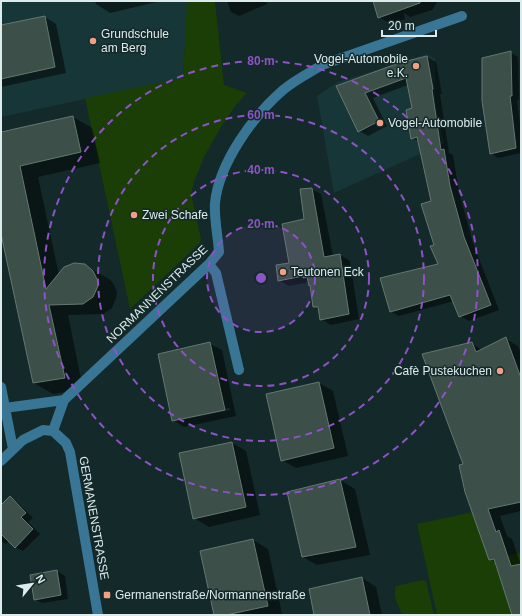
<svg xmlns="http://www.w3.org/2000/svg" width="522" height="616" font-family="Arial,sans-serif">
  <rect width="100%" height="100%" fill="#14292a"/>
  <path fill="#173638" d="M 1,1 L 187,1 L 188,5 L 183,78 L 1,117 Z
    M 427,54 L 435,59 L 435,102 L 444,143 L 334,193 L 317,96 L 338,82 Z"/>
  <path fill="#1a3e05" d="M 187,1 L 215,1 L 224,85 L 247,93 L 236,105 L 221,127 L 204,157 L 194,182 L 191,194 L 201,239 L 200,243 L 130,309 L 85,98 L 183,78 Z
    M 473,512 L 489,560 L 521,553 L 521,615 L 437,615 L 417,524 Z
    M 422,580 L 426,581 L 427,585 L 434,615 L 402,615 C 399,605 392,597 396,586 Z"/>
  <path fill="#0007" fill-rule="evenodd" d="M 95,1 L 161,1 L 110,13 L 96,4 Z
    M 227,1 L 266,1 L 267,4 L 239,16 L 231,12 Z
    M 374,1 L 438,1 L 432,10 L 410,17 L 404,13 L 405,19 L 391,24 L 379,17 Z
    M 45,17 L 56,24 L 66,73 L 1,87 L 1,26 Z
    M 511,53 L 518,57 L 519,100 L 517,100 L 521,132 L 521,153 L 498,158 L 491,153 Z
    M 427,57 L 436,62 L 442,94 L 440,94 L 449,153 L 453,155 L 459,192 L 473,243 L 499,310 L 469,321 L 460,316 L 454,301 L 399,316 L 390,311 L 439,265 L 435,246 L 432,201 L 419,142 L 412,138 L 414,109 L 408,85 L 373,98 L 387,126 L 368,136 L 359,131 L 337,87 Z
    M 73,117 L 92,128 L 100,163 L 38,177 L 59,275 L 84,265 L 109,279 L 113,283 L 117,292 L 116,298 L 112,308 L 103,314 L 68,315 L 83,389 L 53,394 L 34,383 L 1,229 L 1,131 L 11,129 L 14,130 Z
    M 311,189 L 321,194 L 333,256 L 340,255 L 350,261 L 359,319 L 331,325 L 321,319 L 319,310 L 314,307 L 311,286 L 309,282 L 289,286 L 279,280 L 290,264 L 305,220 Z
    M 506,339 L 518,346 L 521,354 L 521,511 L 500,516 L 507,536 L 512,539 L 521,565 L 521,615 L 513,615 L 497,563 L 490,559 L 464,465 L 471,343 L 482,350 Z
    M 210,344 L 222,350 L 236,416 L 184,427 L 173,420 ZM 229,408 L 230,410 L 181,420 L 181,418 Z
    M 319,383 L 333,391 L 348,456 L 296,468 L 282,460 Z
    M 232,443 L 246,451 L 260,515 L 209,527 L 194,518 Z
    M 340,480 L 355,489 L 370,555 L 317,565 L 303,557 Z
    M 10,498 L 17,502 L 33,518 L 28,522 L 40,534 L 23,551 L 15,547 L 9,541 L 6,544 L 1,541 L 1,506 Z
    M 253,540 L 268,549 L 282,614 L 276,615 L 215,615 Z
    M 57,571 L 65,576 L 68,599 L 42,603 L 35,599 Z
    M 362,578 L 376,587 L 382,615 L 315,615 Z"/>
  <path fill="#3c4f48" stroke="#647870" d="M 373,1 L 420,1 L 420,3 L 378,18 Z
    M 45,16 L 55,67 L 1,79 L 1,25 Z
    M 511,51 L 512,96 L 510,96 L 516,148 L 490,154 L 482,101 L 482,58 Z
    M 427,56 L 433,89 L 432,90 L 441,150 L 444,149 L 450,186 L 464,237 L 491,305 L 459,317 L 450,295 L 390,312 L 380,278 L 438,264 L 430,246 L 434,245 L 421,204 L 431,201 L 417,137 L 411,139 L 406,110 L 412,108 L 406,78 L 365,93 L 379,121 L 358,132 L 336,86 L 399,63 Z
    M 73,116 L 81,152 L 20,166 L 46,289 L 64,267 L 74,263 L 85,264 L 93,271 L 98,281 L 98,286 L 93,297 L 83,304 L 49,305 L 65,378 L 33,383 L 1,234 L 1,132 Z
    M 312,188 L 324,257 L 340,254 L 349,314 L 320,320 L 318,307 L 313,307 L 310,285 L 309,286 L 307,277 L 303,278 L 303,276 L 278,281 L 276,265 L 289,263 L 282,224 L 304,219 L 300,189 Z
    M 506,337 L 521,378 L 521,502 L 488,509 L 496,532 L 499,530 L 511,566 L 521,564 L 521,615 L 512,615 L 494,559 L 489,560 L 465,492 L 459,465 L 463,464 L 422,354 L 472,342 L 476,352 Z
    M 210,342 L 225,410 L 172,421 L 158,354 Z
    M 319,382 L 334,448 L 281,461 L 266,394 Z
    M 232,442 L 246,507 L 193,519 L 179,453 Z
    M 340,479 L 356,547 L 302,557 L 287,492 Z
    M 10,496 L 26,513 L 21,517 L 33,529 L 15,548 L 1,534 L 1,505 Z
    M 253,539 L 268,606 L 226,615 L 214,615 L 200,551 Z
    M 57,570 L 61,595 L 34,600 L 30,575 Z
    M 362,577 L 370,615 L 314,615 L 309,589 Z"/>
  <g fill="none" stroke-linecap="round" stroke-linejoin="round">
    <path stroke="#397695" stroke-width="10" d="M 209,264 L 216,273 L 239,370
      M 1,387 L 13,449
      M 5,408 L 64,400
      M 53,431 L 64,400 L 209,264 L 219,252 C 218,236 214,219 215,203 C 219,163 253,116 283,90 C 295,80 309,73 322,65 L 462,16
      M 53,431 L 66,443 L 70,452 L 98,615
      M 1,461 L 23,440 L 43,430 L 53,431"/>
  </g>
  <circle cx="261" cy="278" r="54" fill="#8f52c8" fill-opacity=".12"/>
  <g fill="none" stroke="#8f52c8" stroke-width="2" stroke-dasharray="7 5">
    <circle cx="261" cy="278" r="54"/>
    <circle cx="261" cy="278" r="108"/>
    <circle cx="261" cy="278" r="163"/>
    <circle cx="261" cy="278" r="217"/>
  </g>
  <g fill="#f3a082" stroke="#14292a" stroke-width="1.5">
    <circle cx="93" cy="41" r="4"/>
    <circle cx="416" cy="66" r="4"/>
    <circle cx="380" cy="123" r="4"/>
    <circle cx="134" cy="215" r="4"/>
    <circle cx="283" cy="272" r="4"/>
    <circle cx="500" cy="371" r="4"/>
    <rect x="103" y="591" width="8" height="8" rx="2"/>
  </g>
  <g text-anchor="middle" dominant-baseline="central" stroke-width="3" stroke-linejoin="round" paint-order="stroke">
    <g font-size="12" fill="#deebec" stroke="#14292a" text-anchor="start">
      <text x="101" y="34">Grundschule<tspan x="101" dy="14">am Berg</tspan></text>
      <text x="408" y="59" text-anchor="end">Vogel-Automobile<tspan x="408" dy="14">e.K.</tspan></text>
      <text x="388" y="123">Vogel-Automobile</text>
      <text x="142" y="215">Zwei Schafe</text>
      <text x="291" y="272">Teutonen Eck</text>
      <text x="492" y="371" text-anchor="end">Cafè Pustekuchen</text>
      <text x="115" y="595">Germanenstraße/Normannenstraße</text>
    </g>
    <g font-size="12" fill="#deebec" stroke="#14292a">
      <text transform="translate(157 294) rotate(-44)">NORMANNENSTRASSE</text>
      <text transform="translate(94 518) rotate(80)">GERMANENSTRASSE</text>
    </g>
  </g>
  <circle cx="261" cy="278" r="6" fill="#8f52c8" stroke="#14292a" stroke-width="2"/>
  <g font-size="12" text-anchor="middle" font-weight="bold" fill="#8f52c8" stroke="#14292a" stroke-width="3" stroke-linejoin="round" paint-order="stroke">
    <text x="261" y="65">80 m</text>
    <text x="261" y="119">60 m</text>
    <text x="261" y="174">40 m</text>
    <text x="261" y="228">20 m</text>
  </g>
  <rect width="522" height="616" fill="none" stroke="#deebec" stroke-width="4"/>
  <g transform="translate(32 584) rotate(60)" stroke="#14292a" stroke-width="3" paint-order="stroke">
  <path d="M0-3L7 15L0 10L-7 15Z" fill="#deebec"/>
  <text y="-6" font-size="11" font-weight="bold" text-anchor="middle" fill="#deebec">N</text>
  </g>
  <path d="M382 30v6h54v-6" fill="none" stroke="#deebec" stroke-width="2"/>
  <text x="388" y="30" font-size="12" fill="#deebec" stroke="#14292a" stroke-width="3" paint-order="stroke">20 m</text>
</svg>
